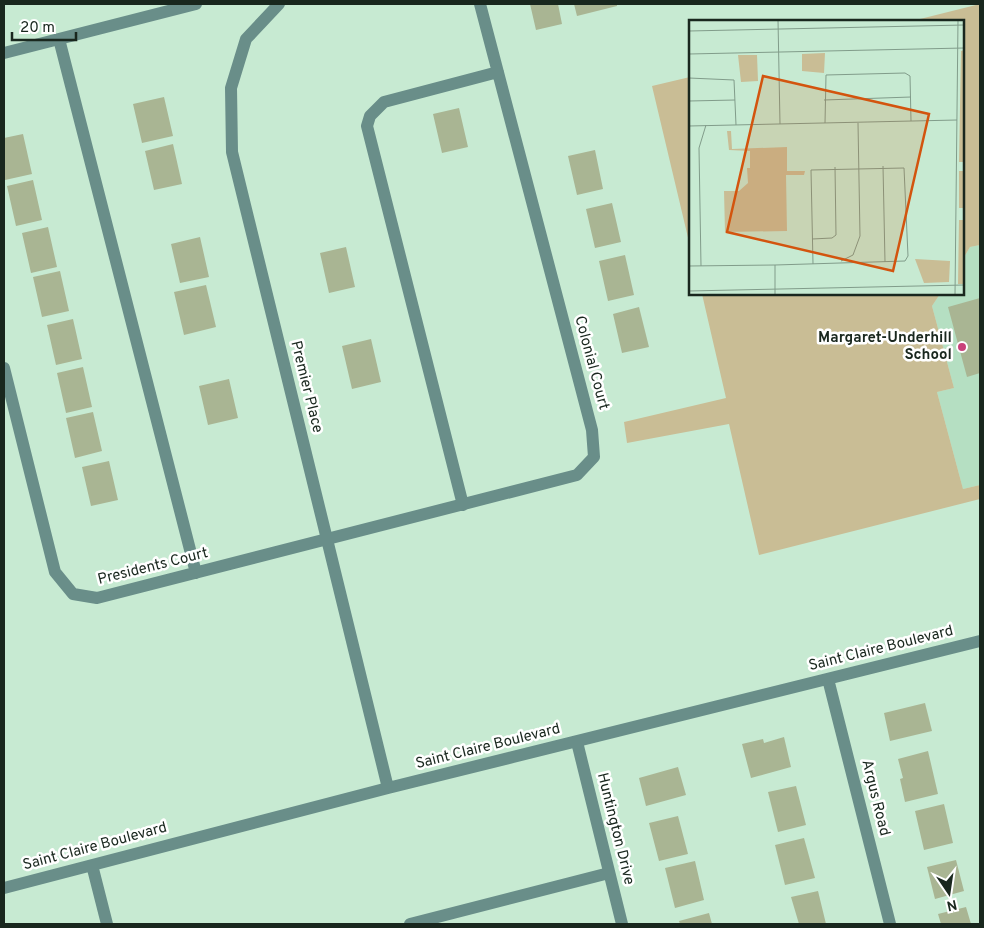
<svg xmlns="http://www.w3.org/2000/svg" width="984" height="928" font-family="Overpass,sans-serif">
  <rect width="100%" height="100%" fill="#c7ead2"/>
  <path fill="#b5dfc2" d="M 980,245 L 980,485 L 963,489 L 937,392 L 954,388 L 932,306 L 940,294 L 963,294 L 963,259 L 970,247 Z"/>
  <path fill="#c9bd95" d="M 980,4 L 980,245 L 970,247 L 963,259 L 963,21 L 912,21 Z
    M 690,77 L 690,246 L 652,86 Z
    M 702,294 L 940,294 L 932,306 L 954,388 L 937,392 L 963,489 L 980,485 L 980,499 L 759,555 L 729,424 L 627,443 L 624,422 L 726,398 Z"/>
  <path fill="#a9b593" d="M 530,4 L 558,4 L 562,24 L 536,30 Z
    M 574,4 L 617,4 L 617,6 L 577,16 Z
    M 164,97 L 173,136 L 142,143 L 133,104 Z
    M 459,108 L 468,147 L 442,153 L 433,114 Z
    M 23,134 L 32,174 L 5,180 L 4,173 L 4,138 Z
    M 173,144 L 182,184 L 154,190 L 145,151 Z
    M 595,150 L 603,189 L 577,195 L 568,156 Z
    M 33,180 L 42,220 L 16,226 L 7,186 Z
    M 612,203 L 621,242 L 595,248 L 586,209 Z
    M 48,227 L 57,267 L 31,273 L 22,233 Z
    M 200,237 L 209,277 L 180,283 L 171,244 Z
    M 346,247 L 355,287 L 329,293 L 320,253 Z
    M 625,255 L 634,295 L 608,301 L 599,261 Z
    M 60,271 L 69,311 L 42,317 L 33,277 Z
    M 206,285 L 216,327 L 184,335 L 174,292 Z
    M 980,298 L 980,373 L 967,377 L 948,307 Z
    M 639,307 L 649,347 L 622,353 L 613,314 Z
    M 73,319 L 82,359 L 56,365 L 47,325 Z
    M 371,339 L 381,382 L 352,389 L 342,346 Z
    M 83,367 L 92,407 L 66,413 L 57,373 Z
    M 229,379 L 238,418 L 208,425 L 199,386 Z
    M 93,412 L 102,451 L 75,458 L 66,418 Z
    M 109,461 L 118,500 L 91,506 L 82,467 Z
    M 925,703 L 932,731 L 890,741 L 884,713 Z
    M 784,737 L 791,767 L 751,778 L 742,744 L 763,739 L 764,743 Z
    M 928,751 L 938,794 L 905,802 L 900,779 L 903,778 L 898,759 Z
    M 678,767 L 686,795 L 646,806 L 639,778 Z
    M 796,786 L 806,825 L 778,832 L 768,792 Z
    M 944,804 L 953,843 L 924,850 L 915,811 Z
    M 678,816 L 688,854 L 659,861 L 649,823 Z
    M 804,838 L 815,878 L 785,885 L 775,845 Z
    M 956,860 L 964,891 L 935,899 L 927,867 Z
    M 695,861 L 704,900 L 675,908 L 665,868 Z
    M 818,891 L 826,924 L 799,924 L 791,897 Z
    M 966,907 L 971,924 L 941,924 L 938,914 Z
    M 709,913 L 712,924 L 680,924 L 679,921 Z"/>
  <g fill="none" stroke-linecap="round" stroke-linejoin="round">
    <path stroke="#698e89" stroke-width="12" d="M 279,4 L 246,39 L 231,88 L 232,152 L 388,788
      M 59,39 L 196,573
      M 4,53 L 196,4
      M 4,368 L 55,572 L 73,594 L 97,598 L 577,475 L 594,457 L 592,430 L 480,4
      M 463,505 L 367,126 L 370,116 L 384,102 L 498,72
      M 828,679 L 890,924
      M 577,742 L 622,924
      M 92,865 L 107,924
      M 4,888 L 388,788 L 980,641
      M 410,924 L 609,873"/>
  </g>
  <circle fill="#c9407a" stroke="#fff" stroke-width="2" cx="962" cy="347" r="5"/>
  <g text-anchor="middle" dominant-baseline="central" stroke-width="5" stroke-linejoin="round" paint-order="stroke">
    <g font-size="15" font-weight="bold" fill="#19271e" stroke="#fff" text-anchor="end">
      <text x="952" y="338">Margaret-Underhill<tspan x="952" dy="17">School</tspan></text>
    </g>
    <g font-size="15" fill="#19271e" stroke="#fff">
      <text transform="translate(591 363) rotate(75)">Colonial Court</text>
      <text transform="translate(306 387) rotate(76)">Premier Place</text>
      <text transform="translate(153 567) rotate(-14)">Presidents Court</text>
      <text transform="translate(881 649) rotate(-14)">Saint Claire Boulevard</text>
      <text transform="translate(488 747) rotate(-14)">Saint Claire Boulevard</text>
      <text transform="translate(875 798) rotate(76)">Argus Road</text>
      <text transform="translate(615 829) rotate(76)">Huntington Drive</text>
      <text transform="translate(95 847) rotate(-15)">Saint Claire Boulevard</text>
    </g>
  </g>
  <g transform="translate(689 20)">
    <rect width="275" height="275" fill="#c7ead2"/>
    <path d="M 275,30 L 275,142 L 270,142 L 272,31 ZM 136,33 L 135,53 L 113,51 L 113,34 ZM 49,35 L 68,35 L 69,61 L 52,62 ZM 38,111 L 42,111 L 43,129 L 98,127 L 98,151 L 116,151 L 115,155 L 97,155 L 98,211 L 36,212 L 35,171 L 50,171 L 59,163 L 58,148 L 61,148 L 61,131 L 40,130 ZM 270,151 L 275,151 L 275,188 L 270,188 ZM 270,200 L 275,200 L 275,264 L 269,264 ZM 226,239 L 261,241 L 260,262 L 235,263 Z" fill="#c9bd95"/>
    <path fill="none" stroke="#819c8a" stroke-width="1" d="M 89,0 L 91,104M 0,11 L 275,5M 0,34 L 275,28M 0,58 L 45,60 L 47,105M 135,80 L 222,77M 0,81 L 46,80M 136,103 L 137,55 L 216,53 L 221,56 L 222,101M 0,106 L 268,100M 194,146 L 196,242M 123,219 L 143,218 L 147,215 L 146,147M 152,241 L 164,235 L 171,216 L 169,103M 86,245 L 86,275M 0,246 L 86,245 L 216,241 L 219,236 L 215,148 L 122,150 L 124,244M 12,246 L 10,128 L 17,105M 0,271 L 275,265M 266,275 L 269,0"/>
    <path fill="#d3540e" fill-opacity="0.15" stroke="#d3540e" stroke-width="2.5" d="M 74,56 L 240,94 L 204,251 L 38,212 Z"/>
    <rect width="275" height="275" fill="none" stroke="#19271e" stroke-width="2.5"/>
  </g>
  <rect width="984" height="928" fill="none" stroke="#19271e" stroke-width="10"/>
  <g transform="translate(949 893) rotate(167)" stroke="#ffffff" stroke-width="4" paint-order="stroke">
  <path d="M0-4L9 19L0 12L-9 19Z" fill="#19271e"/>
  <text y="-8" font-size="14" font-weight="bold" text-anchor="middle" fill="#19271e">N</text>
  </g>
  <path d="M12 32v8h64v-8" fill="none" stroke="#19271e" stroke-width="2.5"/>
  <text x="20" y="32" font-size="15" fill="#19271e" stroke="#ffffff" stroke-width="4" paint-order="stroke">20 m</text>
</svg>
